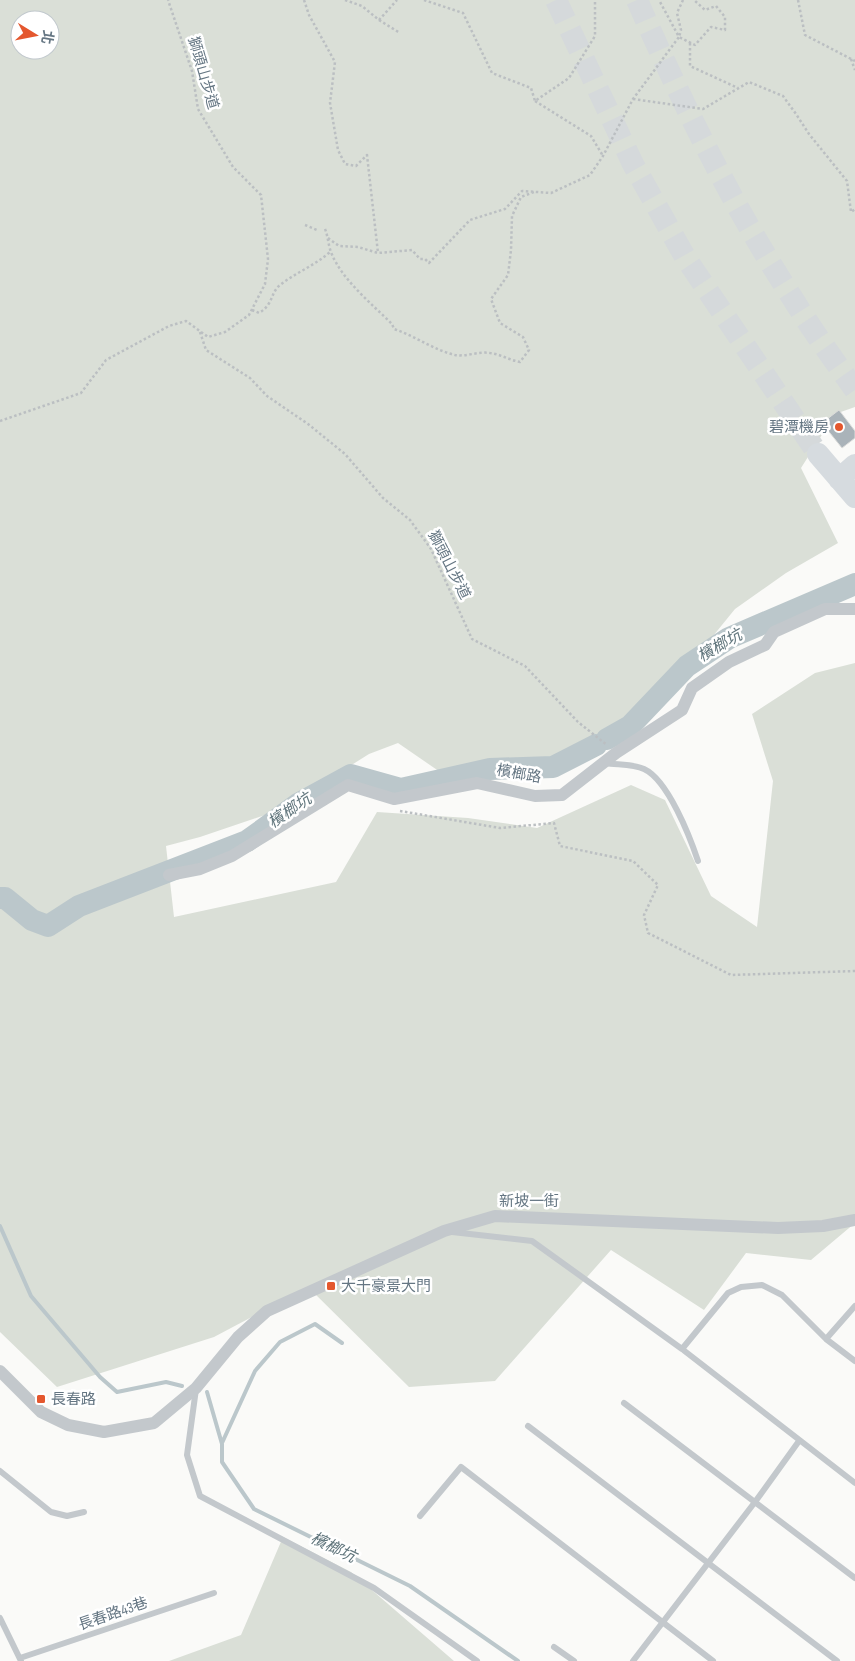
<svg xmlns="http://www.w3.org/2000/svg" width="855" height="1661" font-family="'Sofia Sans Condensed','Noto Sans TC',sans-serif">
  <rect width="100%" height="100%" fill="#fafaf8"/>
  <path fill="#dadfd7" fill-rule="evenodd" d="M 0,0 L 855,0 L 855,407 L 835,414 L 801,468 L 838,543 L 786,573 L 735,609 L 687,668 L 585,762 L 443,774 L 398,743 L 369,754 L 280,810 L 200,837 L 166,846 L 174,917 L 336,882 L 377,812 L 468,818 L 537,828 L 631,785 L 665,800 L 711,896 L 757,927 L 773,781 L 752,714 L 815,673 L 855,663 L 855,1223 L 811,1260 L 746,1253 L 704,1310 L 611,1250 L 495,1381 L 409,1387 L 308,1287 L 214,1337 L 57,1387 L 0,1332 ZM 20,20 L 50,20 L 50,50 L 20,50 Z
    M 283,1537 L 351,1572 L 454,1661 L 169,1661 L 241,1635 Z"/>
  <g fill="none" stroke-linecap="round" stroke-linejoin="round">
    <path stroke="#bbc7cb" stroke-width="4" d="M 0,1226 L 31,1296 L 100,1377 L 117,1392 L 166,1382 L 182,1386
      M 207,1392 L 222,1444 L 222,1462 L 254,1509 L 410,1586 L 518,1661
      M 222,1443 L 255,1371 L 280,1342 L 315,1324 L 342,1343"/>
    <path stroke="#bbc7cb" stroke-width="22" d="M 607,739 L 630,726 L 687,666 L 729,638 L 855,584
      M 0,898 L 5,898 L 32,920 L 48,926 L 79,906 L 247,841 L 298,804 L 351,775 L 401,789 L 490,769 L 553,767 L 596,745"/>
  </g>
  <path fill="#aab3b9" stroke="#dcdcda" d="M 839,410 L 855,431 L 855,438 L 842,448 L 822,423 Z"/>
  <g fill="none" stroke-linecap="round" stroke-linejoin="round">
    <path stroke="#d5d9db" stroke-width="22" stroke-dasharray="22 11" stroke-linecap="butt" d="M 556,0 L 633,164 L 685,257 L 818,454
      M 637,0 C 682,103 732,205 793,299 C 812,330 834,360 855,390"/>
    <path stroke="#bbbfc2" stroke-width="2.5" stroke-dasharray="2.5 2.5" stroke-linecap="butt" d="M 304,0 L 309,15 L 335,62 L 330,103 L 338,150 L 345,164 L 356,166 L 367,155 L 378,253
      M 345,0 L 362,6 L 379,20 L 397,0
      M 424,0 L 463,13 L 492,73 L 531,88 L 535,101 L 569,78 L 595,36 L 595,0
      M 683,0 L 677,13 L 681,30 L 679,37 L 695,45 L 711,27 L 725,30 L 725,17 L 716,6 L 705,10 L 694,0
      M 798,0 L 805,35 L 855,61
      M 379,20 L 400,33
      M 690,43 L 690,66 L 738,88
      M 851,59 L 855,70
      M 633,99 L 703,109 L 749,82 L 783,96 L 796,114 L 809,134 L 847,181 L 851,212 L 855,209
      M 535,101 L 591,136 L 603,156
      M 305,225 L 317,230
      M 325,229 C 328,236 328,244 331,252 C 341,279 372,304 392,324 L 394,329 C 415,336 434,350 455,355 C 466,357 479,351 490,353 C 500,354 509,360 520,362 L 529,350 L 523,337 L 500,323 L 491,299 L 508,275 L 511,250 L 512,216 L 521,197 L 534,192
      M 328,238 L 339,246 L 358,247 L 378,253 L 412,250 L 420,259 L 425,259 L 429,263 L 470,220 L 505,209 L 522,191 L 551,193 L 590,175 L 603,156 L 633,99 L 679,37 L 659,0
      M 252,310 L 259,313 C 274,304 270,293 280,285 C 295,273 314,266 330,252
      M 200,332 L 206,350 L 250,378 L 267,396 L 308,424 L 345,454 L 383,498 L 410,520 L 431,549 L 472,639 L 525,666 L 578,722 L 607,745
      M 0,421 L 81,393 L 106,360 L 169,326 L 186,321 L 208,337 L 225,332 L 249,315 L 265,284 L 268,259 L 261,195 L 233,167 L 198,109 L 192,71 L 168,0
      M 400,811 L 500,828 L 554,823 L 560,846 L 633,861 L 658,885 L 644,915 L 648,933 L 731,975 L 855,971"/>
    <path stroke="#c3c8cc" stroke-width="6" d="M 605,763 C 617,765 633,764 644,769 C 668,780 690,837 698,861
      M 452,1232 L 532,1241 L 682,1349 L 855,1483
      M 826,1339 L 855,1306
      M 682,1349 L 728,1293 L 741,1287 L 762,1285 L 782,1295 L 826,1339 L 855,1361
      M 196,1389 L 187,1455 L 200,1496 L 374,1588 L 477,1661
      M 624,1403 L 855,1578
      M 528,1426 L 837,1661
      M 0,1471 L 51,1512 L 67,1516 L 84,1512
      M 420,1516 L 461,1467 L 713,1661
      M 0,1618 L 21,1661
      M 554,1647 L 574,1661
      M 20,1658 L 214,1593
      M 633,1661 L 755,1502 L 799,1441"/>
    <path stroke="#c3c8cc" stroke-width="12" d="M 169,875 L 200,869 L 232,856 L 348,785 L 394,799 L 477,783 L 535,796 L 562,795 L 616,753 L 682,710 L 692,688 L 729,662 L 765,645 L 774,632 L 825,609 L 855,609
      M 0,1371 L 41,1412 L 68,1425 L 104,1432 L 154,1423 L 196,1388 L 238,1337 L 267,1311 L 444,1231 L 495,1216 L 778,1228 L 823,1226 L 855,1220"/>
    <path stroke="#d6dbdf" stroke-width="22" d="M 818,454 L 855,497
      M 839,479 L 855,465"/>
  </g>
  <g fill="#e4572e" stroke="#fff" stroke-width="2">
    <circle cx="839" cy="427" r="5"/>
    <rect x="326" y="1281" width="10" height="10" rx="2.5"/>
    <rect x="36" y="1394" width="10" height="10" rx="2.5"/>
  </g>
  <g text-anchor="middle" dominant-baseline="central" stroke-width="5" stroke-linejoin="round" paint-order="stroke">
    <g font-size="15" fill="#657683" stroke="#fff">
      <text transform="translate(203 73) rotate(74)">獅頭山步道</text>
      <text transform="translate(449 565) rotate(63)">獅頭山步道</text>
      <text transform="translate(519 774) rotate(10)">檳榔路</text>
      <text x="529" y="1201">新坡一街</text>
      <text transform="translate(113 1614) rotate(-19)">長春路43巷</text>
    </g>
    <g font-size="15" fill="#657683" stroke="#fff" text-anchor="start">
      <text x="829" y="427" text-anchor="end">碧潭機房</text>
      <text x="341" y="1286">大千豪景大門</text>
      <text x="51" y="1399">長春路</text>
    </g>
    <g font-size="16" font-style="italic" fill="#60757c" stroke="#fff">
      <text transform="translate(720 646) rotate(-30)">檳榔坑</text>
      <text transform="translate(290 811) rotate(-34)">檳榔坑</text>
      <text transform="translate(333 1548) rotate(26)">檳榔坑</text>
    </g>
  </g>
  <g transform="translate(35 35) rotate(100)"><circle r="24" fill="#ffffff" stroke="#c1c8cd"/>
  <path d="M0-4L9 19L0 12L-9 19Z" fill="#e4572e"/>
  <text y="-8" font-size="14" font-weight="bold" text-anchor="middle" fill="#657683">北</text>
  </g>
</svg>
